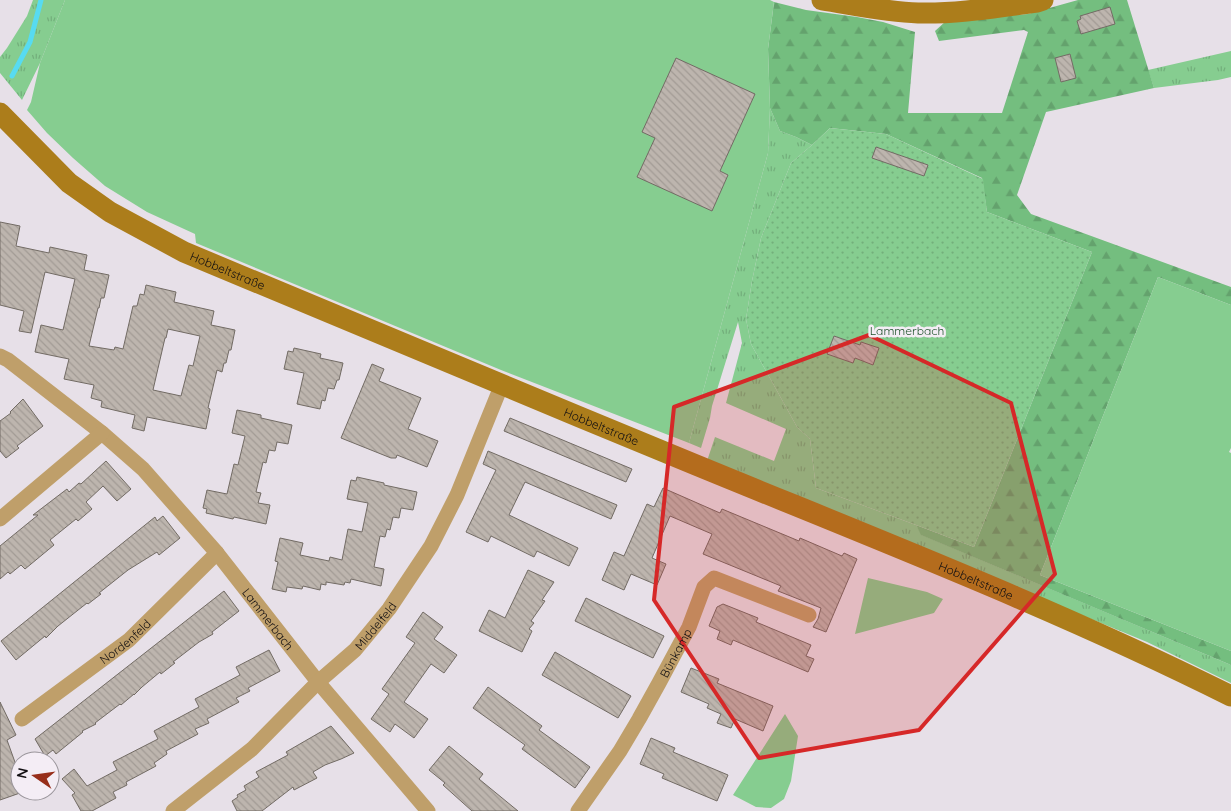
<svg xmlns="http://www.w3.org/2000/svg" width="1231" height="811" font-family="Quicksand,sans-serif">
  <defs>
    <pattern id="grass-tufts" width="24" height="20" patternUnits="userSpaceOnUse" patternTransform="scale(1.25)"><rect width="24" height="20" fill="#86cd90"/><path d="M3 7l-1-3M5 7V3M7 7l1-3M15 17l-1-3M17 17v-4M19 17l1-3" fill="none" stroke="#73af7b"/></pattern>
    <pattern id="forest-firs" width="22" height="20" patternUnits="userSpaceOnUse" patternTransform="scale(1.25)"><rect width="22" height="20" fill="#74be7f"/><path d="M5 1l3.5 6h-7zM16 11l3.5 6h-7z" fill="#64a26d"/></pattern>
    <pattern id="garden-dots" width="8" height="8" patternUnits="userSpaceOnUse" patternTransform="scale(1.25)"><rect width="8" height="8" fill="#86cd90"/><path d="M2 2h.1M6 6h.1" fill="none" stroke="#73af7b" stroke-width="1.8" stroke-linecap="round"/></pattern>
    <pattern id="building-back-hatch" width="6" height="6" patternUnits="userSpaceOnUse" patternTransform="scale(1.25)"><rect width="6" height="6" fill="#bdb5ae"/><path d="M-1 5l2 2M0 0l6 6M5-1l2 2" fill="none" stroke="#a29b95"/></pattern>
  </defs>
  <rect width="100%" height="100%" fill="#e7e0e8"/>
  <path fill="url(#grass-tufts)" d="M 33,0 L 65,0 L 40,63 L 22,100 L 0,73 L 0,57 L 7,48 L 27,16 Z
    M 1231,51 L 1231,77 L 1218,80 L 1154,88 L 1148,70 Z
    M 770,108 L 780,131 L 796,137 L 812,145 L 791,163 L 761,238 L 752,281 L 746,319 L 751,344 L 797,427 L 810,439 L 816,488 L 916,525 L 922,535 L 1231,665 L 1231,683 L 1147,642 L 707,461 L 715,437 L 774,461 L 786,429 L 726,403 L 742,343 L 738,322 L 712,406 L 710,418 L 701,448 L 689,443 L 768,153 Z"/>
  <path fill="url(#forest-firs)" d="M 1078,0 L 1127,0 L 1154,88 L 1046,112 L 1017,195 L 1031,214 L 1231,287 L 1231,305 L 1158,277 L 1040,575 L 1231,651 L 1231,665 L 921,535 L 916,525 L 974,547 L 1092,252 L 987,212 L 982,178 L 886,134 L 830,128 L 812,145 L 796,137 L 780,131 L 770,108 L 768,49 L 774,2 L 806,10 L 857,17 L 883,22 L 915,32 L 908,113 L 1002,113 L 1028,32 L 1024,30 L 939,41 L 935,31 L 946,21 L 1028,14 Z"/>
  <path fill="#86cd90" d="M 65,0 L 770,0 L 774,2 L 768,49 L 770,108 L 768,153 L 689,443 L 501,370 L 196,243 L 195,234 L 147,212 L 105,186 L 73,158 L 47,133 L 27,110 L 31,102 L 40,63 Z
    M 1158,277 L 1231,305 L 1231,448 L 1229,452 L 1231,453 L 1231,651 L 1040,575 Z
    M 868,578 L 927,592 L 943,599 L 934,613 L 855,634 Z
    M 785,714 L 798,736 L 791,781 L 784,799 L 771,808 L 756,807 L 733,795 Z"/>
  <path fill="url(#garden-dots)" d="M 830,128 L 886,134 L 983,179 L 987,212 L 1092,252 L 974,547 L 916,525 L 816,488 L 810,439 L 797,427 L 751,344 L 746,319 L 752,281 L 761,238 L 791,163 L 812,145 Z"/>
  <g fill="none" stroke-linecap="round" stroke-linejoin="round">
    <path stroke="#57dbf1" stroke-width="5" d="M 12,76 L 30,42 L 41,0"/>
  </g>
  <path fill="url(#building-back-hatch)" stroke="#726b64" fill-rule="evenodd" d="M 1110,7 L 1115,24 L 1081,34 L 1077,21 L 1081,19 L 1080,16 Z
    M 1070,54 L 1076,78 L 1061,82 L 1055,58 Z
    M 676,58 L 755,94 L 720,171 L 728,175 L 712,211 L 637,177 L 655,138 L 642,132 Z
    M 876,147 L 928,165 L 924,176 L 872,158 Z
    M 0,222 L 20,226 L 16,246 L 49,253 L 50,247 L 87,255 L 84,270 L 109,275 L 104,298 L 101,298 L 99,308 L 98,308 L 89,346 L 114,350 L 115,347 L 123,349 L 133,306 L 137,306 L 140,294 L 144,295 L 146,285 L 176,292 L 174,302 L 214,311 L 211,325 L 235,330 L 231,350 L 229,350 L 226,363 L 224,363 L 222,372 L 217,370 L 208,408 L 210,409 L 206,429 L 147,417 L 144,431 L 132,428 L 135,415 L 101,407 L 102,401 L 91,398 L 94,385 L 64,379 L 69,359 L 35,352 L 41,325 L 63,330 L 75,279 L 45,272 L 31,333 L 19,331 L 24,311 L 0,305 ZM 168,329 L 200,336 L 193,366 L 189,365 L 181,396 L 153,390 L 165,338 L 166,338 Z
    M 834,336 L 860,345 L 861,342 L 879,348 L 873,365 L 855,358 L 853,363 L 827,354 Z
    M 294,348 L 321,354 L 320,358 L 343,363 L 339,380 L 337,380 L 334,389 L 328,388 L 325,401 L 322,400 L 320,409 L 297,404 L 304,373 L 284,369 L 288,351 L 293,352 Z
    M 372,364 L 384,369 L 379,381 L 421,398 L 408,429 L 438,441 L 427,467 L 397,455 L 396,458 L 391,458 L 341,438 Z
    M 23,399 L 43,426 L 17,446 L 19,448 L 6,458 L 0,451 L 0,421 L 11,413 L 10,412 Z
    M 237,410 L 261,415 L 261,418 L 292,425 L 288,444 L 277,442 L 275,451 L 269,450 L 266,463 L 263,462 L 256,492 L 261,493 L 258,503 L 270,505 L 266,524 L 234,517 L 233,519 L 206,513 L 207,509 L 203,508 L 207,490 L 227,494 L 234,464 L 238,465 L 245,436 L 232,433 Z
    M 510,418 L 632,469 L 626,482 L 504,431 Z
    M 488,451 L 617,505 L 611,519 L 525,482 L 509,515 L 578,548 L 569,566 L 537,551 L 534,557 L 491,536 L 488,542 L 466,532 L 496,470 L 483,464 Z
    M 106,461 L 131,489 L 117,501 L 103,486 L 86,502 L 92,509 L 78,521 L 76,519 L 50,540 L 54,545 L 25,569 L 21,565 L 10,574 L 8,572 L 0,579 L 0,546 L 38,515 L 33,515 L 67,489 L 69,492 L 79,483 L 81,484 Z
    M 357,477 L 384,483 L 384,485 L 417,492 L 413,510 L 401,508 L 399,518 L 393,517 L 390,530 L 387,529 L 385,537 L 380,536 L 374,567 L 384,569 L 381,586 L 351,579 L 350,583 L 345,582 L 344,585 L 326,582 L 326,585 L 321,584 L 320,590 L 303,586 L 302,589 L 287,587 L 286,592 L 272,589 L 278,562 L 275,561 L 280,538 L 303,543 L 300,555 L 329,561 L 330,557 L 342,560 L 348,529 L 362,532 L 368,503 L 347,499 L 351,480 L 356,481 Z
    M 663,488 L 720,513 L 722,509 L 799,541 L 800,538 L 842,556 L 844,553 L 857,559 L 826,632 L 813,627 L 818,619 L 821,608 L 778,591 L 781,586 L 703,554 L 712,534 L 670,516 L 652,558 L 666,564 L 657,585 L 631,574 L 624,590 L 602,580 L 614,552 L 624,556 L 647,504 L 654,507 Z
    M 163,516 L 180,538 L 159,555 L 157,552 L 128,570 L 99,593 L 101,594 L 88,604 L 87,603 L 58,626 L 46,638 L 45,636 L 16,660 L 1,641 L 155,517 L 157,521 Z
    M 528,570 L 554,582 L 542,600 L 545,601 L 531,621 L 534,623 L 529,629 L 532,631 L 522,652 L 479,631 L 489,610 L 505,618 Z
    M 224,591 L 239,611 L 212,632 L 213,634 L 199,642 L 173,662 L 175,663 L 161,674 L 160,672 L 142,687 L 134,695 L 134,694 L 121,705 L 120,704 L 95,723 L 96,724 L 82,731 L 83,732 L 56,754 L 53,750 L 45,756 L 35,739 Z
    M 586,598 L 664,636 L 653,658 L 575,621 Z
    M 723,604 L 758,618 L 756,622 L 811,645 L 806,656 L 814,659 L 808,672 L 733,640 L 731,645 L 717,639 L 720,631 L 709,626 L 717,607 Z
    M 423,612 L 443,627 L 434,639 L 457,655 L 444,673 L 431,664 L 404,702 L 428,719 L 414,738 L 395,724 L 390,732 L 371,719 L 389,694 L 382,689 L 415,643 L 406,637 Z
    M 269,650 L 280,671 L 248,688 L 250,691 L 236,698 L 239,702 L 207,719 L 209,723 L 195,729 L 198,734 L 166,751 L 167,754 L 154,763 L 156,766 L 126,782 L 127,785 L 113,792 L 116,798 L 92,811 L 81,811 L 72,795 L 75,793 L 62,779 L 74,769 L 87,786 L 117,770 L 113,762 L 158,739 L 154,731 L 199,707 L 195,699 L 240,675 L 236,667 Z
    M 555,652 L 631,696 L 618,718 L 542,675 Z
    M 691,668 L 719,679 L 717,683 L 773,706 L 763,731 L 735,719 L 731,728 L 717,723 L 721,714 L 707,708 L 709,704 L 681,692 Z
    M 488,687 L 542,726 L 539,730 L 590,767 L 575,788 L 522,749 L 525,745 L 473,708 Z
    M 0,702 L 16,735 L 7,740 L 16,765 L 20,764 L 20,793 L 0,800 Z
    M 331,726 L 354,753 L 341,759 L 325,765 L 313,772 L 317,778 L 294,790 L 293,787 L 262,811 L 237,811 L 232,801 L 238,797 L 237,795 L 246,790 L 244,786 L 259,777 L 256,772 L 288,755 L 286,752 Z
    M 651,738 L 675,748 L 673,752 L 728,775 L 717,801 L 662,778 L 664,774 L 640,764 Z
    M 449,746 L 483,774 L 479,779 L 518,811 L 472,811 L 443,785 L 445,783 L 429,770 Z"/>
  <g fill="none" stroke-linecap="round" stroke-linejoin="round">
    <g stroke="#bf9f6a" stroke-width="15">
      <path id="s1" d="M 0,356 L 8,360 L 102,433 L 143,469 L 217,553 L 318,682 L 428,811"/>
      <path d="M 0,519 L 102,433"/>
      <path id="s2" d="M 22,719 L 129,640 L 217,553"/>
      <path id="s3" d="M 173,811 L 252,749 L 318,682 L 355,650 L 389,609 L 431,546 L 457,495 L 502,384"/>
      <path id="s4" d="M 578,811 L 620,751 L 639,719 L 659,683 L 689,627 L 704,587 L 714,578 L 809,615"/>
    </g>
    <g stroke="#ac7d1b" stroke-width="21">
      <path d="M 822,0 C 854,5 886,12 918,13 C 958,14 998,7 1037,2 L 1043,0"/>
      <path id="s5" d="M 0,113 L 69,183 L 110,212 L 184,252 C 355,323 525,395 696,465 C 876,539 1057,609 1231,696"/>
    </g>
  </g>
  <path fill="#d62828" fill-opacity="0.2" stroke="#d62828" stroke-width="4" stroke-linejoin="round" d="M 869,335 L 1011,403 L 1055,574 L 919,730 L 759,758 L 654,600 L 674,407 Z"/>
  <g text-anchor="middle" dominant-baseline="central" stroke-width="5" stroke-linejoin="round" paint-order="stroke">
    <g font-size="12" fill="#131013" stroke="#f4edf5">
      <text stroke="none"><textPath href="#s5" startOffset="280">Hobbeltstraße</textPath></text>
      <text stroke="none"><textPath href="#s5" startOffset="685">Hobbeltstraße</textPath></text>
      <text stroke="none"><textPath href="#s5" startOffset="1090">Hobbeltstraße</textPath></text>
      <text stroke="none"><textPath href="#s1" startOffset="378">Lammerbach</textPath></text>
      <text stroke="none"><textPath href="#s3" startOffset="275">Middelfeld</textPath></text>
      <text stroke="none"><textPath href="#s2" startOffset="129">Nordenfeld</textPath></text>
      <text stroke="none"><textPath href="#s4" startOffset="186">Bünkamp</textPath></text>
    </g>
    <g font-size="12" fill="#1c5128" stroke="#f4edf5">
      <text x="907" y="330">Lammerbach</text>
    </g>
  </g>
  <g transform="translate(35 776) rotate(283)"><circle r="24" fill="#f4edf5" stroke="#9a959b"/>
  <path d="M0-4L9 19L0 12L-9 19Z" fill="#972e1a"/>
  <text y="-8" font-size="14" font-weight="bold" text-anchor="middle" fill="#131013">N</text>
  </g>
</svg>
